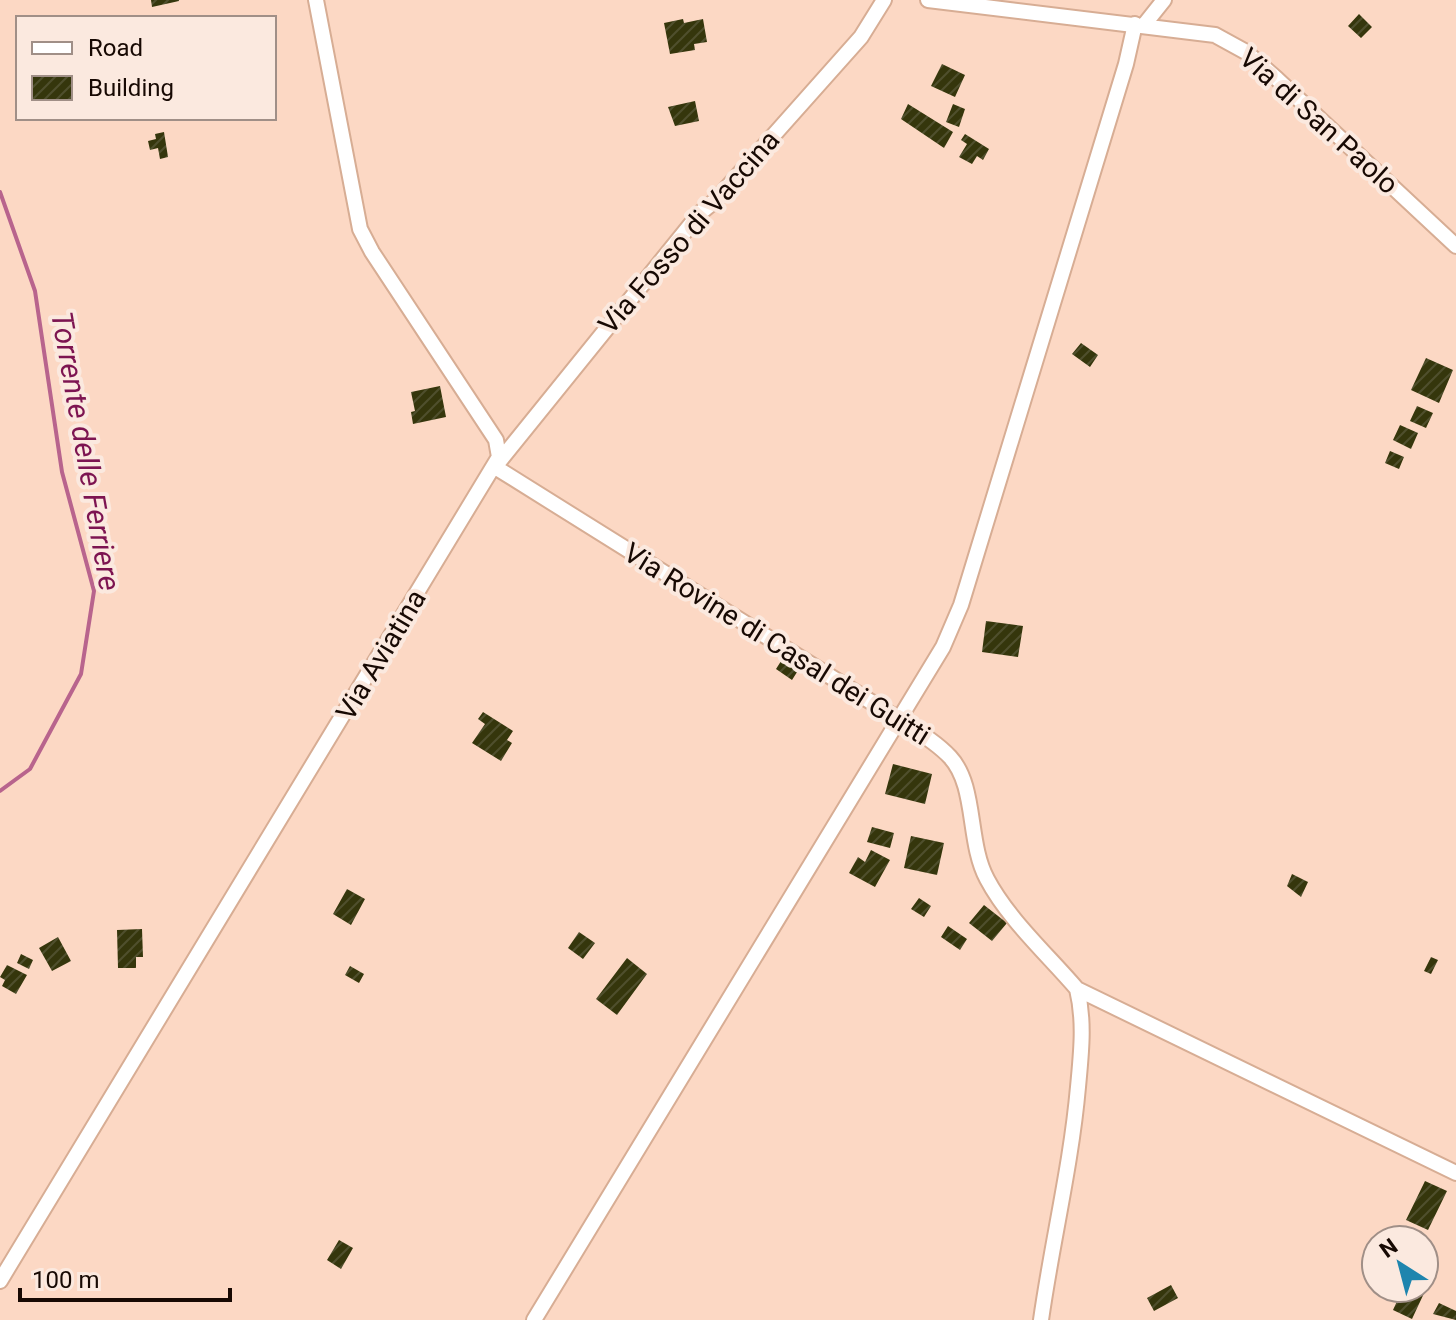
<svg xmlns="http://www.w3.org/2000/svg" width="1456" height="1320" font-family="Roboto,sans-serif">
  <defs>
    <pattern id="building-hatch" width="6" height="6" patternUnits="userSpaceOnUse" patternTransform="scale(2)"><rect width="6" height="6" fill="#35360c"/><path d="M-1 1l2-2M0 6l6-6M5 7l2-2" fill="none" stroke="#4f4f2d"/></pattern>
  </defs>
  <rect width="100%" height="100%" fill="#fcd8c4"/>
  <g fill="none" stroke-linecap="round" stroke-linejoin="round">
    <path stroke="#b8648d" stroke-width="4" d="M 0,192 L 35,291 L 62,472 L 94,591 L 81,674 L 30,769 L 0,791"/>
  </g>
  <path fill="url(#building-hatch)" d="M 151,0 L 179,0 L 179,1 L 152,7 Z
    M 1359,14 L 1372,27 L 1361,38 L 1348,26 Z
    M 683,19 L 684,23 L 703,19 L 707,42 L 694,44 L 695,50 L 670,54 L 664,23 Z
    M 942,64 L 965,75 L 955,97 L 931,86 Z
    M 695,101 L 699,121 L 675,126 L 668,107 Z
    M 908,104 L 953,132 L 944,148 L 901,119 Z
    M 953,104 L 965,109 L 959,127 L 946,122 Z
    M 164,132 L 168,157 L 160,159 L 158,148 L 150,150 L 148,141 L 156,139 L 155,134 Z
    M 965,134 L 989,149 L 983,160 L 977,156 L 972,164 L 959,157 L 967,144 L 961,140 Z
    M 1081,343 L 1098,355 L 1090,367 L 1072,354 Z
    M 1426,358 L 1453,370 L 1439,403 L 1411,390 Z
    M 440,386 L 446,417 L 413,424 L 411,412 L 415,411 L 411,392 Z
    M 1417,406 L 1433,413 L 1426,428 L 1410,421 Z
    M 1400,425 L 1418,433 L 1411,449 L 1393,440 Z
    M 1390,451 L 1404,457 L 1399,469 L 1385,463 Z
    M 986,621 L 1023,626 L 1018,657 L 982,652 Z
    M 783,658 L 799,669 L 792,680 L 776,669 Z
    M 483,712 L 513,731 L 507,740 L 512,743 L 501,761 L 472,743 L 485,724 L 478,719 Z
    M 893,764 L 932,774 L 925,804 L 885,794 Z
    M 872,827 L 894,833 L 890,848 L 867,842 Z
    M 911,836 L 944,843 L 937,875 L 904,868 Z
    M 871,850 L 890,860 L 875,887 L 849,873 L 858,857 L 865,862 Z
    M 1292,874 L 1308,882 L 1301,897 L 1287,886 Z
    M 347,889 L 365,899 L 351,925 L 333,914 Z
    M 919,898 L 931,906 L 924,917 L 911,909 Z
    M 984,905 L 1007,923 L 992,941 L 969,923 Z
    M 948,926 L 967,939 L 960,950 L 941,937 Z
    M 142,929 L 143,957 L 136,957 L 136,968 L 118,968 L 117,930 Z
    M 579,932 L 595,943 L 583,959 L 568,948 Z
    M 58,937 L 71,961 L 52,971 L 39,948 Z
    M 21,954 L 33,960 L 29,969 L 17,963 Z
    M 1431,957 L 1438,960 L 1431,974 L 1424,971 Z
    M 627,958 L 647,974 L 617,1015 L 596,999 Z
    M 7,965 L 27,975 L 16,994 L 2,986 L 5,980 L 0,977 Z
    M 350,966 L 364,974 L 359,983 L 345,975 Z
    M 1425,1181 L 1447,1191 L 1428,1230 L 1406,1220 Z
    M 339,1240 L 353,1248 L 341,1269 L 327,1260 Z
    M 1171,1285 L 1178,1298 L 1154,1311 L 1147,1298 Z
    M 1403,1288 L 1426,1289 L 1412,1319 L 1393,1310 Z
    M 1439,1303 L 1456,1311 L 1456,1320 L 1433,1314 Z"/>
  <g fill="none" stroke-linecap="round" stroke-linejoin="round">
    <defs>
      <path id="minor" d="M 928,0 L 1215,35 L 1246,52 L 1277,79 L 1456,246
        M 1144,25 L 1164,0
        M 498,463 L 700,213 L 716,200 L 861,37 L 884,0
        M 495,467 L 900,720 C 917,731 936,742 950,757 C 977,786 967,842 987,879 C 1008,919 1048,955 1077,989 C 1085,1022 1081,1054 1078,1087 C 1071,1166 1052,1242 1041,1320
        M 1077,989 L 1456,1173
        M 0,1281 L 499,457 L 496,440 L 372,252 L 360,229 L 316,0
        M 534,1320 L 943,647 L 961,605 L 1126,64 L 1135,24"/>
    </defs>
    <use href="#minor" stroke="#d7ad94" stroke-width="18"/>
    <use href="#minor" stroke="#fff" stroke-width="14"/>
  </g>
  <g text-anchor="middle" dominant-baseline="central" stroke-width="8" stroke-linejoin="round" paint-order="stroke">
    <g font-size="28" fill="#170903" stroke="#fbe9df">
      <text transform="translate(1319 121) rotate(42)">Via di San Paolo</text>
      <text transform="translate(689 232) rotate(-49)">Via Fosso di Vaccina</text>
      <text transform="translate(777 644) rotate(32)">Via Rovine di Casal dei Guitti</text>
      <text transform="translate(381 655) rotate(-59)">Via Aviatina</text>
    </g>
    <g font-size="30" font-style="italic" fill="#7d1451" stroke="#fbe9df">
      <text transform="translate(86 451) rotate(80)">Torrente delle Ferriere</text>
    </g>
  </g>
  <rect x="16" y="16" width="260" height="104" fill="#fbe9df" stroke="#a08f87" stroke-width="2"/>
  <rect x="32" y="42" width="40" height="12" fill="#ffffff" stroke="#a08f87" stroke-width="2"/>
  <text x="88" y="56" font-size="24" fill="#170903">Road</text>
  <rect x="32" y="76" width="40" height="24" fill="url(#building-hatch)" stroke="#a08f87" stroke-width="2"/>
  <text x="88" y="96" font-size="24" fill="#170903">Building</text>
  <g transform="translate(1400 1264) rotate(324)"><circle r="38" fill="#fbe9df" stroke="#a08f87" stroke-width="2"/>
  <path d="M0-6L14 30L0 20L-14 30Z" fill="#1e85ae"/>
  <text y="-12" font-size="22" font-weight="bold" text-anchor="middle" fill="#170903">N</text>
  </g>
  <path d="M20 1288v12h210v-12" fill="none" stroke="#170903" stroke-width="4"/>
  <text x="32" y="1288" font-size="24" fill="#170903" stroke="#fbe9df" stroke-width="6" paint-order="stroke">100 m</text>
</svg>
